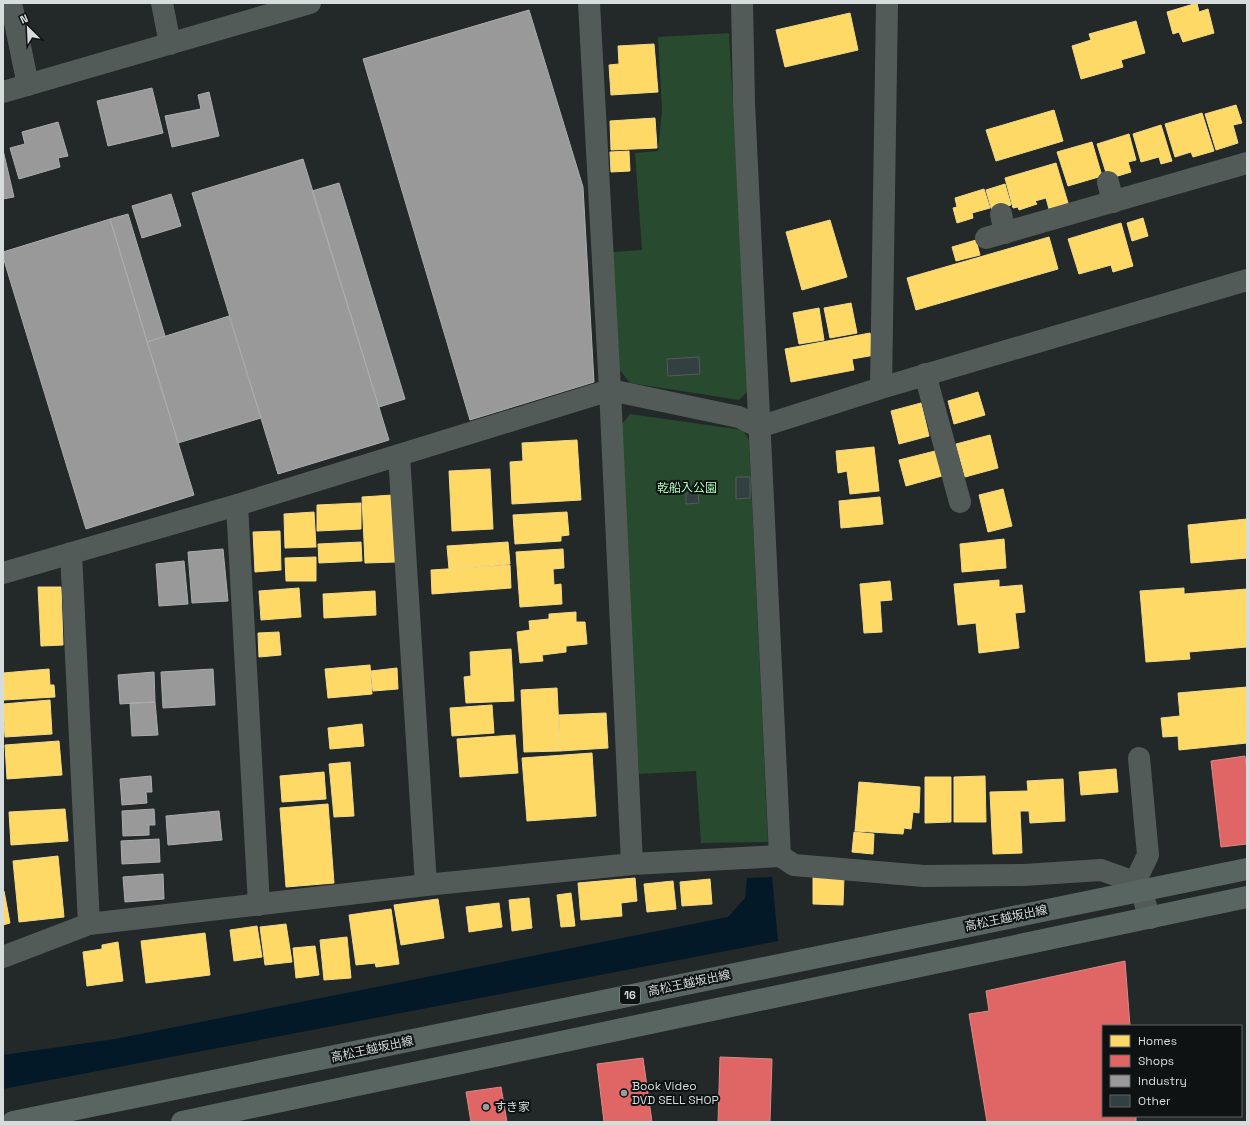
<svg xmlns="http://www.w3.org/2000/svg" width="1250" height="1125" font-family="'Space Grotesk','Noto Sans JP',sans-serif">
  <rect width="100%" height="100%" fill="#232828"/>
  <path fill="#284a2e" d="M 729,33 L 749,390 L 739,400 L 630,383 L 617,367 L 612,252 L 642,250 L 635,153 L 658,151 L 662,110 L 658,37 Z
    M 630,414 L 743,430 L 749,440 L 768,842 L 701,843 L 696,771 L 639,774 L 619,428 Z"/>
  <path fill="#031928" d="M 772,877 L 778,941 L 3,1089 L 3,1055 L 115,1039 L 728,917 L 745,898 L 747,878 Z"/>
  <path fill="#ffd966" stroke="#f3da89" d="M 1197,3 L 1199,12 L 1208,9 L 1214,33 L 1183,42 L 1179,32 L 1173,34 L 1167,12 Z
    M 850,13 L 858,50 L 785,67 L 776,30 Z
    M 1136,21 L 1145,53 L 1121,60 L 1123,67 L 1081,79 L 1072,46 L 1091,40 L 1089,34 Z
    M 654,44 L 658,92 L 611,95 L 609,65 L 619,64 L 618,46 Z
    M 1236,105 L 1242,123 L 1233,125 L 1238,143 L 1216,150 L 1205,114 Z
    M 1054,110 L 1063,141 L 996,161 L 986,130 Z
    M 1202,113 L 1214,151 L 1193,157 L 1191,152 L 1175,157 L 1165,124 Z
    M 655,118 L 657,148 L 611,150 L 610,121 Z
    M 1161,125 L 1172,161 L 1161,164 L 1159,157 L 1141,162 L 1133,134 Z
    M 1129,134 L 1136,160 L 1128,162 L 1131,172 L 1108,179 L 1097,144 Z
    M 1092,142 L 1102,176 L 1068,186 L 1057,152 Z
    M 629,151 L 630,171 L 611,172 L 610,152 Z
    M 1056,163 L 1068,203 L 1049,209 L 1046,198 L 1035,201 L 1037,204 L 1019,210 L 1018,207 L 1013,208 L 1005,178 Z
    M 1005,184 L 1011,205 L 992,211 L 986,190 Z
    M 984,189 L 990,208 L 972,213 L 973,218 L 957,223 L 953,208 L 957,207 L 955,198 Z
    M 1143,218 L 1148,236 L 1132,241 L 1127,223 Z
    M 830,220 L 847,277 L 802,290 L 786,232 Z
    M 1121,223 L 1133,266 L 1113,272 L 1111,265 L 1079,274 L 1068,239 Z
    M 1049,237 L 1058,269 L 916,310 L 907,278 Z
    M 976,240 L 980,255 L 956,261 L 952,247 Z
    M 851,303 L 857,333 L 830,338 L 824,308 Z
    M 819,308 L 824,340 L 799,344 L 793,313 Z
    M 870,333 L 875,355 L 852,359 L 854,370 L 791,382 L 785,349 Z
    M 978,392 L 985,415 L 954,424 L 948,401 Z
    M 921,403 L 929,436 L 899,444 L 891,411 Z
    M 990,435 L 998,468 L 965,477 L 956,444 Z
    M 577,440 L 581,500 L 512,504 L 510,462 L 523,461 L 522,443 Z
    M 874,447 L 879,491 L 850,494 L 847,471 L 838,473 L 836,451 Z
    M 935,451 L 942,476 L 906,486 L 899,460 Z
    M 490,469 L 493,529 L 452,531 L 449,471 Z
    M 1003,489 L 1012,526 L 988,532 L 979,495 Z
    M 393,495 L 396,562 L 365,563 L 362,497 Z
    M 880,497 L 883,524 L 841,528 L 839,501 Z
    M 361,503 L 361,529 L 317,531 L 317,505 Z
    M 314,512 L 316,547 L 285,548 L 284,514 Z
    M 567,512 L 569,535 L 561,536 L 561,541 L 515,544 L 513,515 Z
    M 1247,519 L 1247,558 L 1191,563 L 1188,525 Z
    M 280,531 L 281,570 L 255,572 L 253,532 Z
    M 1004,539 L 1006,568 L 962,572 L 960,544 Z
    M 361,542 L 362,561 L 319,563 L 318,544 Z
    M 508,542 L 510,564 L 449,569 L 447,546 Z
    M 563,549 L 564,568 L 553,569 L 554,585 L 561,584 L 562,604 L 520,607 L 516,552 Z
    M 316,557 L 316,581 L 286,581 L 285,558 Z
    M 510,565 L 511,588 L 432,594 L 431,570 Z
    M 999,580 L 999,587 L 1022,585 L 1025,612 L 1015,613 L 1019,648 L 979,653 L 976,623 L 958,625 L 954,584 Z
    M 890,581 L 892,600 L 880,601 L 882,632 L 864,633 L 860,584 Z
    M 38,587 L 61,587 L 63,645 L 41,646 Z
    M 299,588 L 301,617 L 261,620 L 259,591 Z
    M 1184,588 L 1184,594 L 1247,589 L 1247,647 L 1189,652 L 1190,659 L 1146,662 L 1140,591 Z
    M 375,591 L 376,615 L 324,618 L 323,594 Z
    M 576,612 L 576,622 L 585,622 L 587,644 L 566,646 L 566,652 L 542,655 L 543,661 L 520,663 L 517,632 L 530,630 L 529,621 L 549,619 L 549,614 Z
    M 279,632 L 281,655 L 259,657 L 258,633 Z
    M 511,649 L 514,701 L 466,703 L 464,677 L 471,676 L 470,652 Z
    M 370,665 L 372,694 L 328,698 L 325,669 Z
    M 397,668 L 398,689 L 373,691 L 371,671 Z
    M 49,669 L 50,685 L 54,685 L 55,697 L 4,700 L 3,673 Z
    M 1247,687 L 1247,743 L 1179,750 L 1178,736 L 1163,737 L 1161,718 L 1180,716 L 1178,693 Z
    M 557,688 L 560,751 L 524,752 L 521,690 Z
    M 50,700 L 52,734 L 5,737 L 3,704 Z
    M 492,705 L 494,733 L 452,736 L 450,708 Z
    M 606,713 L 608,748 L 560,751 L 559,715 Z
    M 362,724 L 364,746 L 330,749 L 328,728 Z
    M 515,735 L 518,773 L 460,777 L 457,739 Z
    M 59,741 L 62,775 L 7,779 L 5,745 Z
    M 592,753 L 596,816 L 527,821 L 522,758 Z
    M 350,762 L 354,816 L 334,817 L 329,764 Z
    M 1116,769 L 1118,792 L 1081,795 L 1079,772 Z
    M 324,772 L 326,799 L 282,802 L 280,776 Z
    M 985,776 L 986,822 L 954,822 L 954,777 Z
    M 925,777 L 951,777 L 951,822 L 925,823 Z
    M 1063,779 L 1065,821 L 1030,823 L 1029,811 L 1020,811 L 1022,853 L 993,854 L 990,792 L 1028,791 L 1027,781 Z
    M 859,782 L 920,787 L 919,813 L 913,812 L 911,829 L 904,828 L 903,834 L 855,831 Z
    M 328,804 L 334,883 L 286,887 L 280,808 Z
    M 65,809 L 68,841 L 11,845 L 9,812 Z
    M 854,832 L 874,834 L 873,854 L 852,852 Z
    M 58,856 L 64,917 L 19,922 L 13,861 Z
    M 813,877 L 844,877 L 843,905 L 813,904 Z
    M 635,878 L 637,901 L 621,903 L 622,916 L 581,920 L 578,883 Z
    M 710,879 L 712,904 L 682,906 L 680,882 Z
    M 673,881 L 676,909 L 647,912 L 644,884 Z
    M 3,891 L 4,891 L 10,923 L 3,925 Z
    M 571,893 L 575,926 L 561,927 L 557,895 Z
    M 529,898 L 532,928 L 512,931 L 509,900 Z
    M 438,899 L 444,938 L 401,945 L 394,905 Z
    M 499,903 L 502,927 L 469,932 L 466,907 Z
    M 391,909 L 399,964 L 376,967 L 375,963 L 356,965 L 349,915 Z
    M 286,924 L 292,962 L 265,965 L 260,927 Z
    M 257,926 L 262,957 L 234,961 L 230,930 Z
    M 205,933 L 210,975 L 146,983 L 141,941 Z
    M 347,937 L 351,978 L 324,980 L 320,940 Z
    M 118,942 L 123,981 L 87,986 L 83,952 L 102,949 L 102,945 Z
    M 315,946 L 319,975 L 296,978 L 293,948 Z"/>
  <path fill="#e06666" stroke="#dd8989" d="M 1245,756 L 1247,772 L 1247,844 L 1221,847 L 1211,761 Z
    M 1125,961 L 1130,1026 L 1103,1026 L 1103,1116 L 1136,1116 L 1136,1122 L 987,1122 L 969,1014 L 989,1011 L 986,991 Z
    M 720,1057 L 772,1059 L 770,1122 L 718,1122 Z
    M 643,1058 L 652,1122 L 604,1122 L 597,1064 Z
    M 501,1087 L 507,1122 L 471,1122 L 466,1092 Z"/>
  <path fill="#999" stroke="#abadad" d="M 529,10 L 583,187 L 594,382 L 470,420 L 363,59 Z
    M 152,88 L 163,133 L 108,146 L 97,101 Z
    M 209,92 L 219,136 L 172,147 L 165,116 L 201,109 L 198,95 Z
    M 58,122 L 68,156 L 58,158 L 60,167 L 19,179 L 10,148 L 25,144 L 22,132 Z
    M 3,150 L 14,197 L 3,199 Z
    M 303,159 L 389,440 L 278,474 L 192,193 Z
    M 339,183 L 405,399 L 379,407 L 312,191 Z
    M 171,194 L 181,226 L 142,238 L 132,206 Z
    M 128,214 L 165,336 L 147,342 L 110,219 Z
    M 110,219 L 194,495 L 86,529 L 3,257 L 3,252 Z
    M 229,316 L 261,418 L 178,443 L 147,342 Z
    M 223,549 L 228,601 L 192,603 L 188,552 Z
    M 184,561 L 188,604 L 159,606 L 156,564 Z
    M 213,669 L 215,705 L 163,708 L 161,672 Z
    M 154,672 L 155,702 L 120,704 L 118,675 Z
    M 155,702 L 158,735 L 132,736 L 130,703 Z
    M 151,776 L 152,792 L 146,792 L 147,803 L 122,805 L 120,779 Z
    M 154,809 L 155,825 L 149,825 L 149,835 L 123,836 L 122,811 Z
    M 219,811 L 222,840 L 168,845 L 166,816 Z
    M 159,839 L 160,862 L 122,864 L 121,841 Z
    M 163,874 L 164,899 L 125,902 L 123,877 Z"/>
  <path fill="#334042" stroke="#565a5b" d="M 699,357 L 700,374 L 668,376 L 667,359 Z
    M 736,477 L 750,477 L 750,498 L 736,499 Z
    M 698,492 L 699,503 L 686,504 L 686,493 Z"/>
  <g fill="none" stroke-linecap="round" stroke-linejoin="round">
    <path stroke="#535b59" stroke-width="22" d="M 11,3 L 28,85
      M 162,3 L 170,44
      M 589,3 L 610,390 L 632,864
      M 742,3 L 744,103 L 780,856
      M 3,92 L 310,3
      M 1108,182 L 1113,202
      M 1001,214 L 1005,233
      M 986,238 L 1247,163
      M 925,374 L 960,502
      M 881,388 L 887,3
      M 399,455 L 426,885
      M 237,505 L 259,905
      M 71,553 L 89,924
      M 3,573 L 237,505 L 610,390 L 739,417 L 759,427 L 881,388 L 1247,280
      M 1135,882 L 1148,855 L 1139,758
      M 3,957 L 89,924 L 426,885 L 632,864 L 780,856 L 794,865 L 924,876 L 1024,875 L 1101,870 L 1135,882 L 1141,891 L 1150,918"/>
    <path stroke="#596561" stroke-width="22" d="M 13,1122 L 1247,869
      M 182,1122 L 1247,897"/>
  </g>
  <g fill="#979d9d" stroke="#0e1212" stroke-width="1.5">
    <circle cx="624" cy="1093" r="4"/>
    <circle cx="486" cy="1107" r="4"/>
  </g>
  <g text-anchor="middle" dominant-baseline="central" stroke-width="4" stroke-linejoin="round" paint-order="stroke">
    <rect fill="#0e1212" stroke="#9a9f9f" stroke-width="1" x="620" y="986" width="20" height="18" rx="3"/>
    <g font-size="11" font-weight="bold" fill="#d6dcdc">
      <text x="630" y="995">16</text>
    </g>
    <g font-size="12" fill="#b1f8ba" stroke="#0e1212">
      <text x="687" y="488">乾船入公園</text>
    </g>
    <g font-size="12" fill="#d6dcdc" stroke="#0e1212">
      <text transform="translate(1006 918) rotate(-12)">高松王越坂出線</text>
      <text transform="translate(689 983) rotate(-12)">高松王越坂出線</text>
      <text transform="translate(372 1049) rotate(-12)">高松王越坂出線</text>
    </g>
    <g font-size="12" fill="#d6dcdc" stroke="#0e1212" text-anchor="start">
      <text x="632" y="1086">Book Video<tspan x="632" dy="14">DVD SELL SHOP</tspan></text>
      <text x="494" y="1107">すき家</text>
    </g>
  </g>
  <rect width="1250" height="1125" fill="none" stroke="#d6dcdc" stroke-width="8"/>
  <rect x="1102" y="1025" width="140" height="92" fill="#0e1212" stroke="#5e6363"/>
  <rect x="1110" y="1035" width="20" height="12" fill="#ffd966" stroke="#5e6363"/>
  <text x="1138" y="1045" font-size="12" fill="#d6dcdc">Homes</text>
  <rect x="1110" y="1055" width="20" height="12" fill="#e06666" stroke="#5e6363"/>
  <text x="1138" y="1065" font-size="12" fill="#d6dcdc">Shops</text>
  <rect x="1110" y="1075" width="20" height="12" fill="#999999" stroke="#5e6363"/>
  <text x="1138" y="1085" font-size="12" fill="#d6dcdc">Industry</text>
  <rect x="1110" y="1095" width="20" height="12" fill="#334042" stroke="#5e6363"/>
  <text x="1138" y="1105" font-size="12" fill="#d6dcdc">Other</text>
  <g transform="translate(28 28) rotate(336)" stroke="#0e1212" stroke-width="3" paint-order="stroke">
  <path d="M0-3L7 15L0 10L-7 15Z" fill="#d6dcdc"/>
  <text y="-6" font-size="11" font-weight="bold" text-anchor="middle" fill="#d6dcdc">N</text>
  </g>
</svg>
